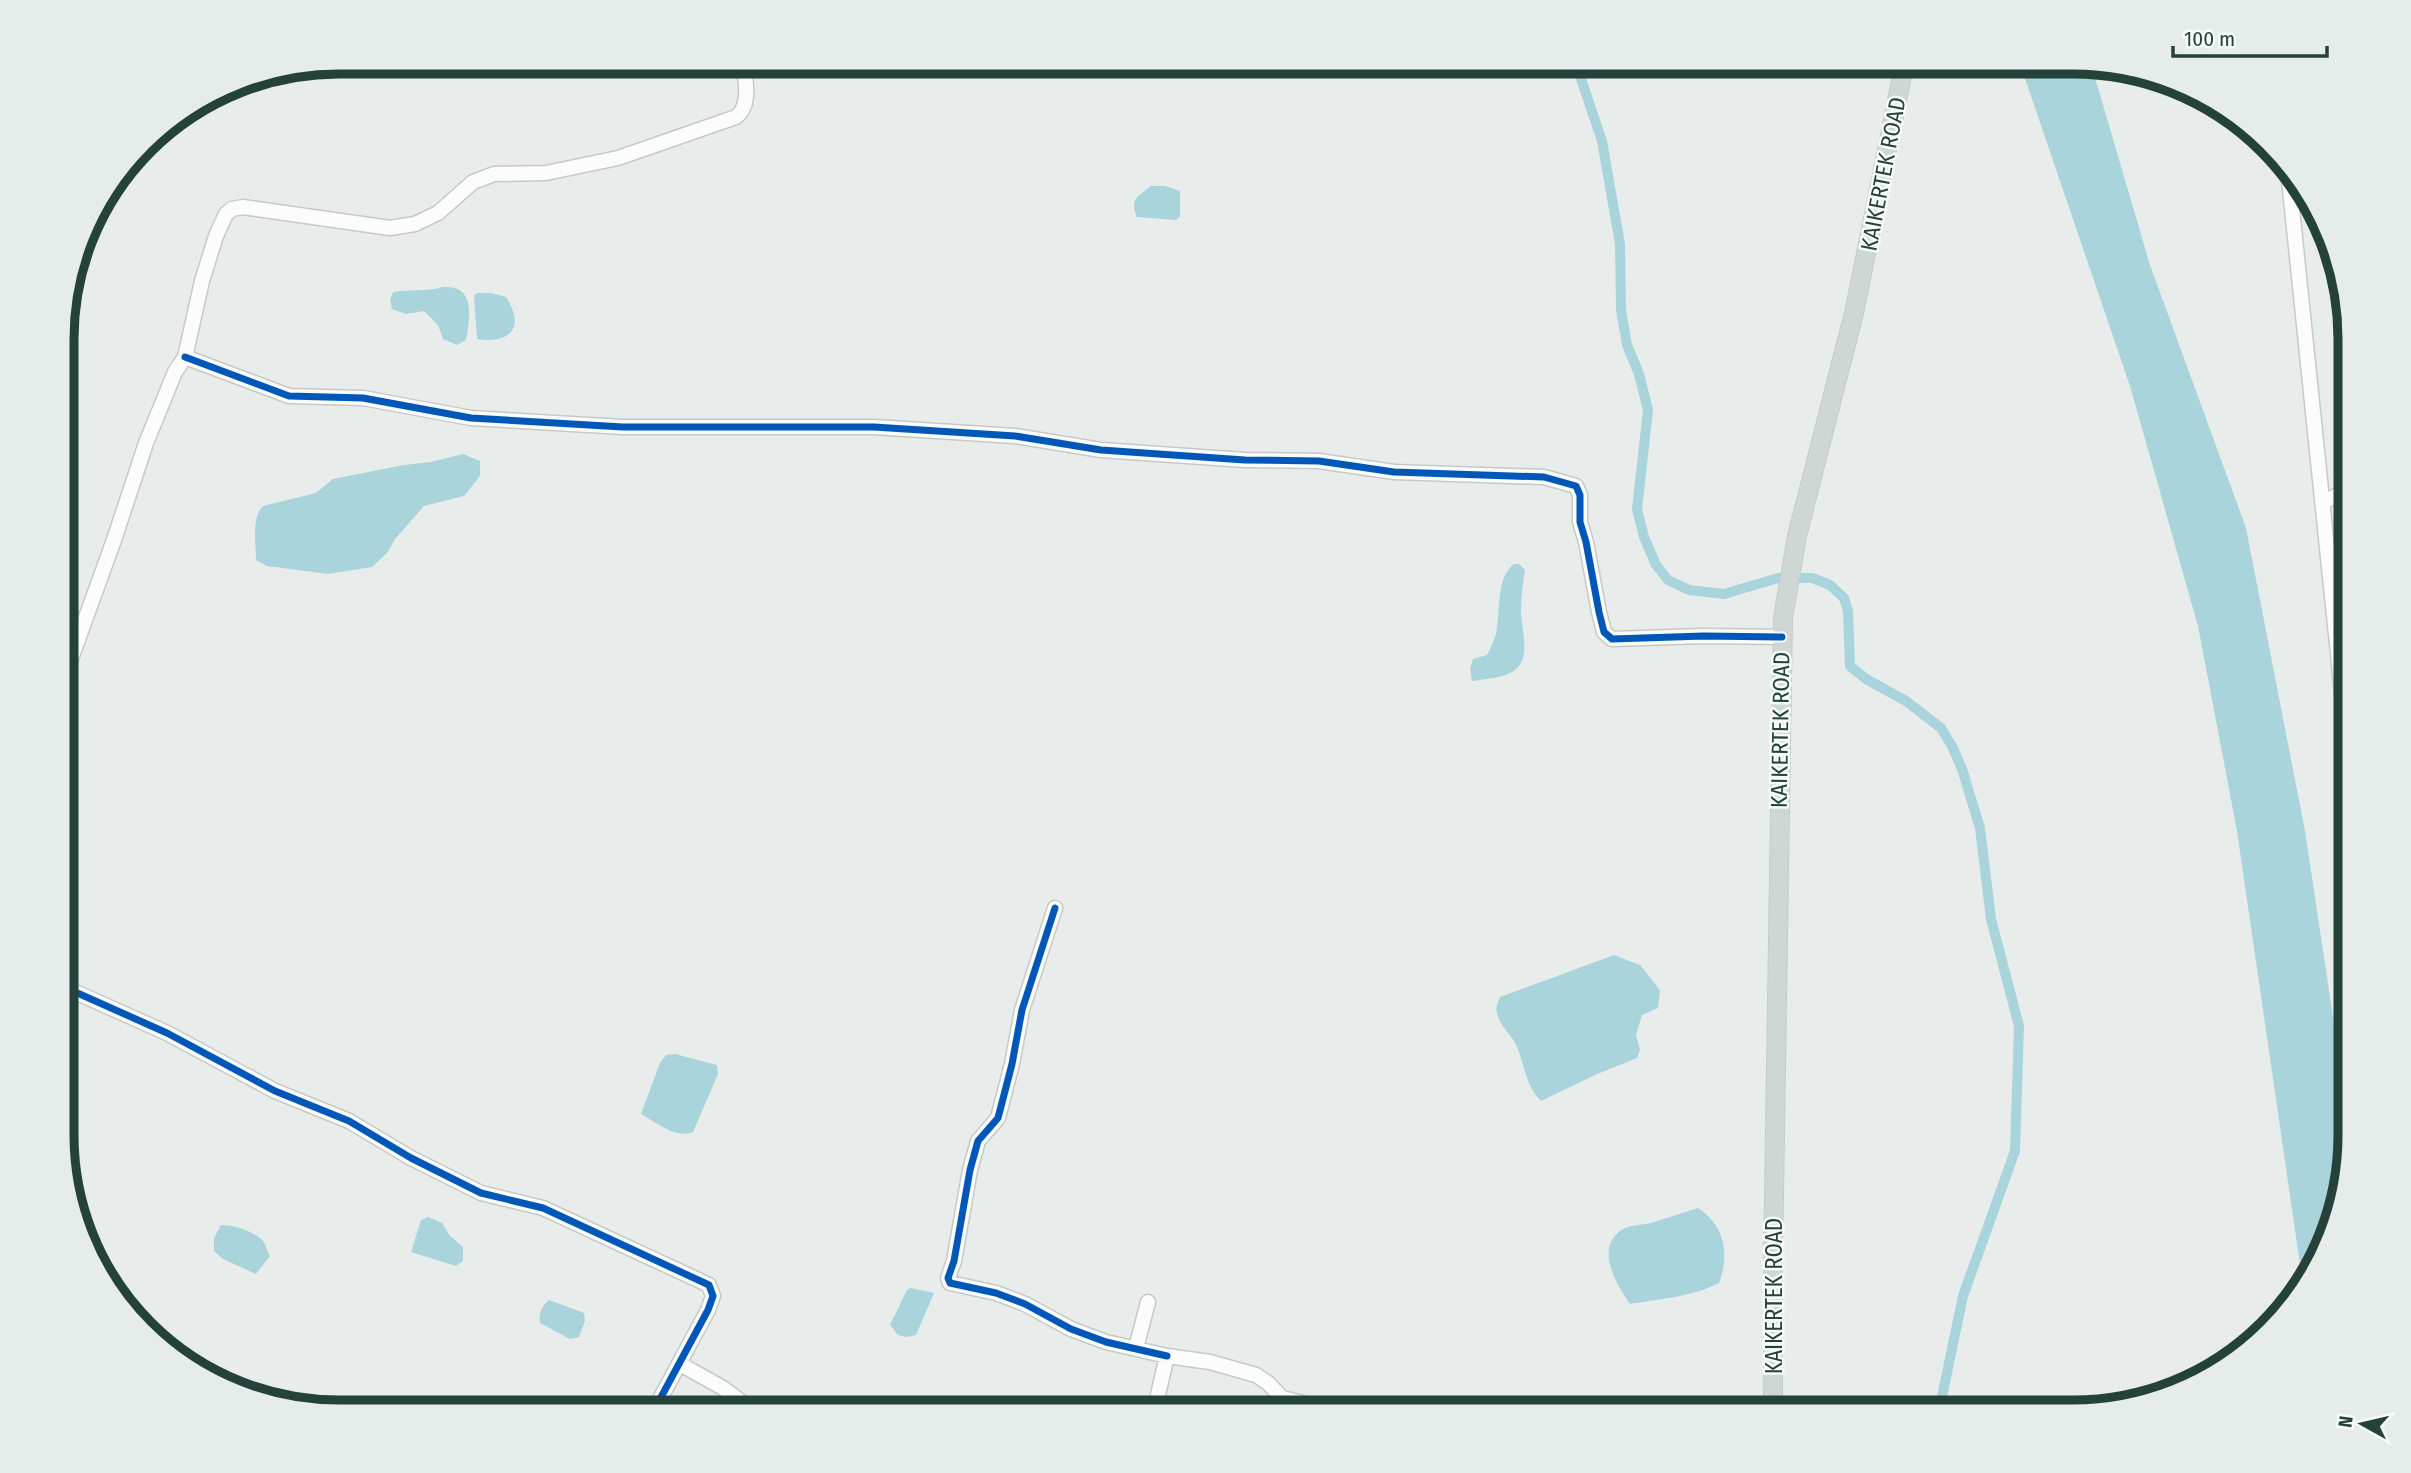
<svg xmlns="http://www.w3.org/2000/svg" width="2411" height="1473" font-family="'Fira Sans Condensed',sans-serif">
  <rect width="100%" height="100%" fill="#e8edeb"/>
  <path fill="#a9d4db" d="M 2019,61 L 2073,61 L 2091,64 L 2150,265 L 2246,528 L 2305,831 L 2349,1123 L 2349,1152 L 2312,1273 L 2303,1285 L 2237,831 L 2198,626 L 2130,386 Z
    M 1151,186 L 1165,186 L 1180,191 L 1180,217 L 1176,220 L 1137,217 C 1129,198 1138,197 1151,186 Z
    M 443,287 C 476,285 470,317 466,340 L 457,345 L 443,339 L 438,325 L 424,311 L 406,314 L 392,309 L 390,300 L 393,292 C 410,289 426,292 443,287 Z
    M 477,293 L 491,293 L 506,297 C 526,328 510,344 477,339 L 474,296 Z
    M 463,454 L 480,461 L 480,476 L 464,496 L 424,506 L 395,539 L 387,553 L 372,567 L 328,574 L 267,566 L 256,560 C 256,544 251,518 263,506 L 316,493 L 333,479 L 404,465 L 431,462 Z
    M 1514,564 L 1519,564 L 1525,570 C 1523,583 1521,596 1521,608 C 1520,625 1531,653 1518,667 C 1509,678 1485,679 1472,681 L 1470,669 L 1473,659 L 1487,655 C 1490,649 1494,641 1496,634 C 1501,611 1495,579 1514,564 Z
    M 1614,955 L 1640,965 L 1660,990 L 1658,1008 L 1642,1015 L 1636,1035 L 1640,1050 L 1637,1058 L 1595,1075 L 1541,1101 C 1524,1085 1525,1061 1514,1041 C 1508,1031 1499,1025 1497,1013 C 1495,1006 1498,1003 1500,997 Z
    M 675,1054 L 717,1065 L 718,1074 L 693,1132 C 676,1139 657,1123 641,1114 L 660,1063 L 666,1055 Z
    M 1698,1208 C 1725,1226 1730,1254 1719,1283 C 1692,1297 1659,1299 1630,1304 C 1617,1285 1595,1250 1620,1231 C 1628,1225 1642,1225 1651,1223 C 1667,1218 1682,1213 1698,1208 Z
    M 428,1217 L 442,1223 L 450,1236 L 463,1247 L 463,1261 L 456,1266 L 411,1252 L 421,1220 Z
    M 221,1225 C 234,1225 254,1231 263,1241 C 267,1246 266,1250 270,1256 L 256,1274 L 223,1259 L 214,1251 L 214,1238 Z
    M 911,1288 L 934,1293 L 916,1335 L 906,1337 L 898,1335 L 890,1325 L 907,1290 Z
    M 549,1300 L 584,1313 L 585,1321 L 579,1337 L 570,1339 L 540,1323 C 538,1314 542,1306 549,1300 Z"/>
  <g fill="none" stroke-linecap="round" stroke-linejoin="round">
    <path stroke="#a9d4db" stroke-width="10" d="M 1575,61 L 1602,141 L 1620,244 L 1621,310 L 1627,345 L 1639,374 L 1648,410 L 1637,509 L 1644,537 L 1656,565 L 1668,580 L 1689,590 L 1724,594 L 1778,578 L 1812,578 L 1830,585 L 1844,598 L 1848,611 L 1850,666 L 1866,679 L 1906,701 L 1941,728 L 1952,746 L 1962,769 L 1980,828 L 1991,919 L 2019,1026 L 2015,1151 L 1963,1296 L 1939,1411
      M 2326,1050 L 2349,1042"/>
    <defs>
      <path id="minor" d="M 2288,170 L 2349,761
        M 185,357 L 289,396 L 363,398 L 471,418 L 623,427 L 874,427 L 1015,436 L 1101,450 L 1245,460 L 1319,461 L 1394,472 L 1544,477 L 1576,486 L 1580,495 L 1580,522 L 1586,542 L 1599,612 L 1604,632 L 1612,639 L 1704,636 L 1782,637
        M 2323,502 L 2349,490
        M 64,678 L 114,540 L 146,443 L 175,372 L 185,357 L 202,281 L 216,236 L 226,214 L 232,209 L 243,207 L 390,228 L 415,224 L 438,213 L 473,182 L 494,174 L 546,173 L 618,158 L 736,117 C 752,105 745,79 743,61
        M 1055,908 L 1022,1010 L 1012,1064 L 998,1118 L 978,1141 L 970,1170 L 954,1261 L 948,1278 L 950,1283 L 996,1293 L 1025,1304 L 1071,1329 L 1106,1342 L 1167,1356
        M 64,987 L 167,1033 L 275,1091 L 349,1121 L 411,1158 L 481,1193 L 543,1208 L 709,1285 L 713,1296 L 708,1310 L 653,1412
        M 1136,1348 L 1148,1302
        M 680,1364 L 723,1388 L 755,1412
        M 1157,1411 L 1157,1399 L 1167,1356 L 1210,1362 L 1256,1375 L 1268,1383 L 1282,1398 L 1336,1411"/>
      <path id="major" d="M 1773,1411 L 1773,1261 L 1783,618 L 1797,536 L 1854,313 L 1905,61"/>
    </defs>
    <use href="#minor" stroke="#c5cac8" stroke-width="17"/>
    <use href="#major" stroke="#c3ccc9" stroke-width="20"/>
    <use href="#minor" stroke="#fcfcfc" stroke-width="14"/>
    <use href="#major" stroke="#cfd7d5" stroke-width="18"/>
    <defs>
      <path id="cycleway" d="M 185,357 L 289,396 L 363,398 L 471,418 L 623,427 L 874,427 L 1015,436 L 1101,450 L 1245,460 L 1319,461 L 1394,472 L 1544,477 L 1576,486 L 1580,495 L 1580,522 L 1586,542 L 1599,612 L 1604,632 L 1612,639 L 1704,636 L 1782,637
        M 1055,908 L 1022,1010 L 1012,1064 L 998,1118 L 978,1141 L 970,1170 L 954,1261 L 948,1278 L 950,1283 L 996,1293 L 1025,1304 L 1071,1329 L 1106,1342 L 1167,1356
        M 64,987 L 167,1033 L 275,1091 L 349,1121 L 411,1158 L 481,1193 L 543,1208 L 709,1285 L 713,1296 L 708,1310 L 653,1412"/>
    </defs>
    <use href="#cycleway" stroke="#f7fbf9" stroke-width="11"/>
    <use href="#cycleway" stroke="#0057b8" stroke-width="7"/>
  </g>
  <g text-anchor="middle" dominant-baseline="central" stroke-width="5" stroke-linejoin="round" paint-order="stroke">
    <g font-size="23" fill="#24423a" stroke="#f7fbf9">
      <text transform="translate(1883 174) rotate(-79)">KAIKERTEK ROAD</text>
      <text transform="translate(1780 730) rotate(-89)">KAIKERTEK ROAD</text>
      <text transform="translate(1774 1296) rotate(-90)">KAIKERTEK ROAD</text>
    </g>
  </g>
  <path d="M0 0H2411V1473H0ZM339 74H2073A265 265 0 0 1 2338 339V1135A265 265 0 0 1 2073 1400H339A265 265 0 0 1 74 1135V339A265 265 0 0 1 339 74Z" fill="#e6ecea" fill-rule="evenodd"/>
  <path fill="none" stroke="#24423a" stroke-width="9" d="M339 74H2073A265 265 0 0 1 2338 339V1135A265 265 0 0 1 2073 1400H339A265 265 0 0 1 74 1135V339A265 265 0 0 1 339 74Z"/>
  <g transform="translate(2362 1424) rotate(278)" stroke="#f7fbf9" stroke-width="5" paint-order="stroke">
  <path d="M0-5L12 26L0 18L-12 26Z" fill="#24423a"/>
  <text y="-10" font-size="19" font-weight="bold" text-anchor="middle" fill="#24423a">N</text>
  </g>
  <path d="M2173 46v10h154v-10" fill="none" stroke="#24423a" stroke-width="3.5"/>
  <text x="2184" y="46" font-size="21" fill="#24423a" stroke="#f7fbf9" stroke-width="5" paint-order="stroke">100 m</text>
</svg>
